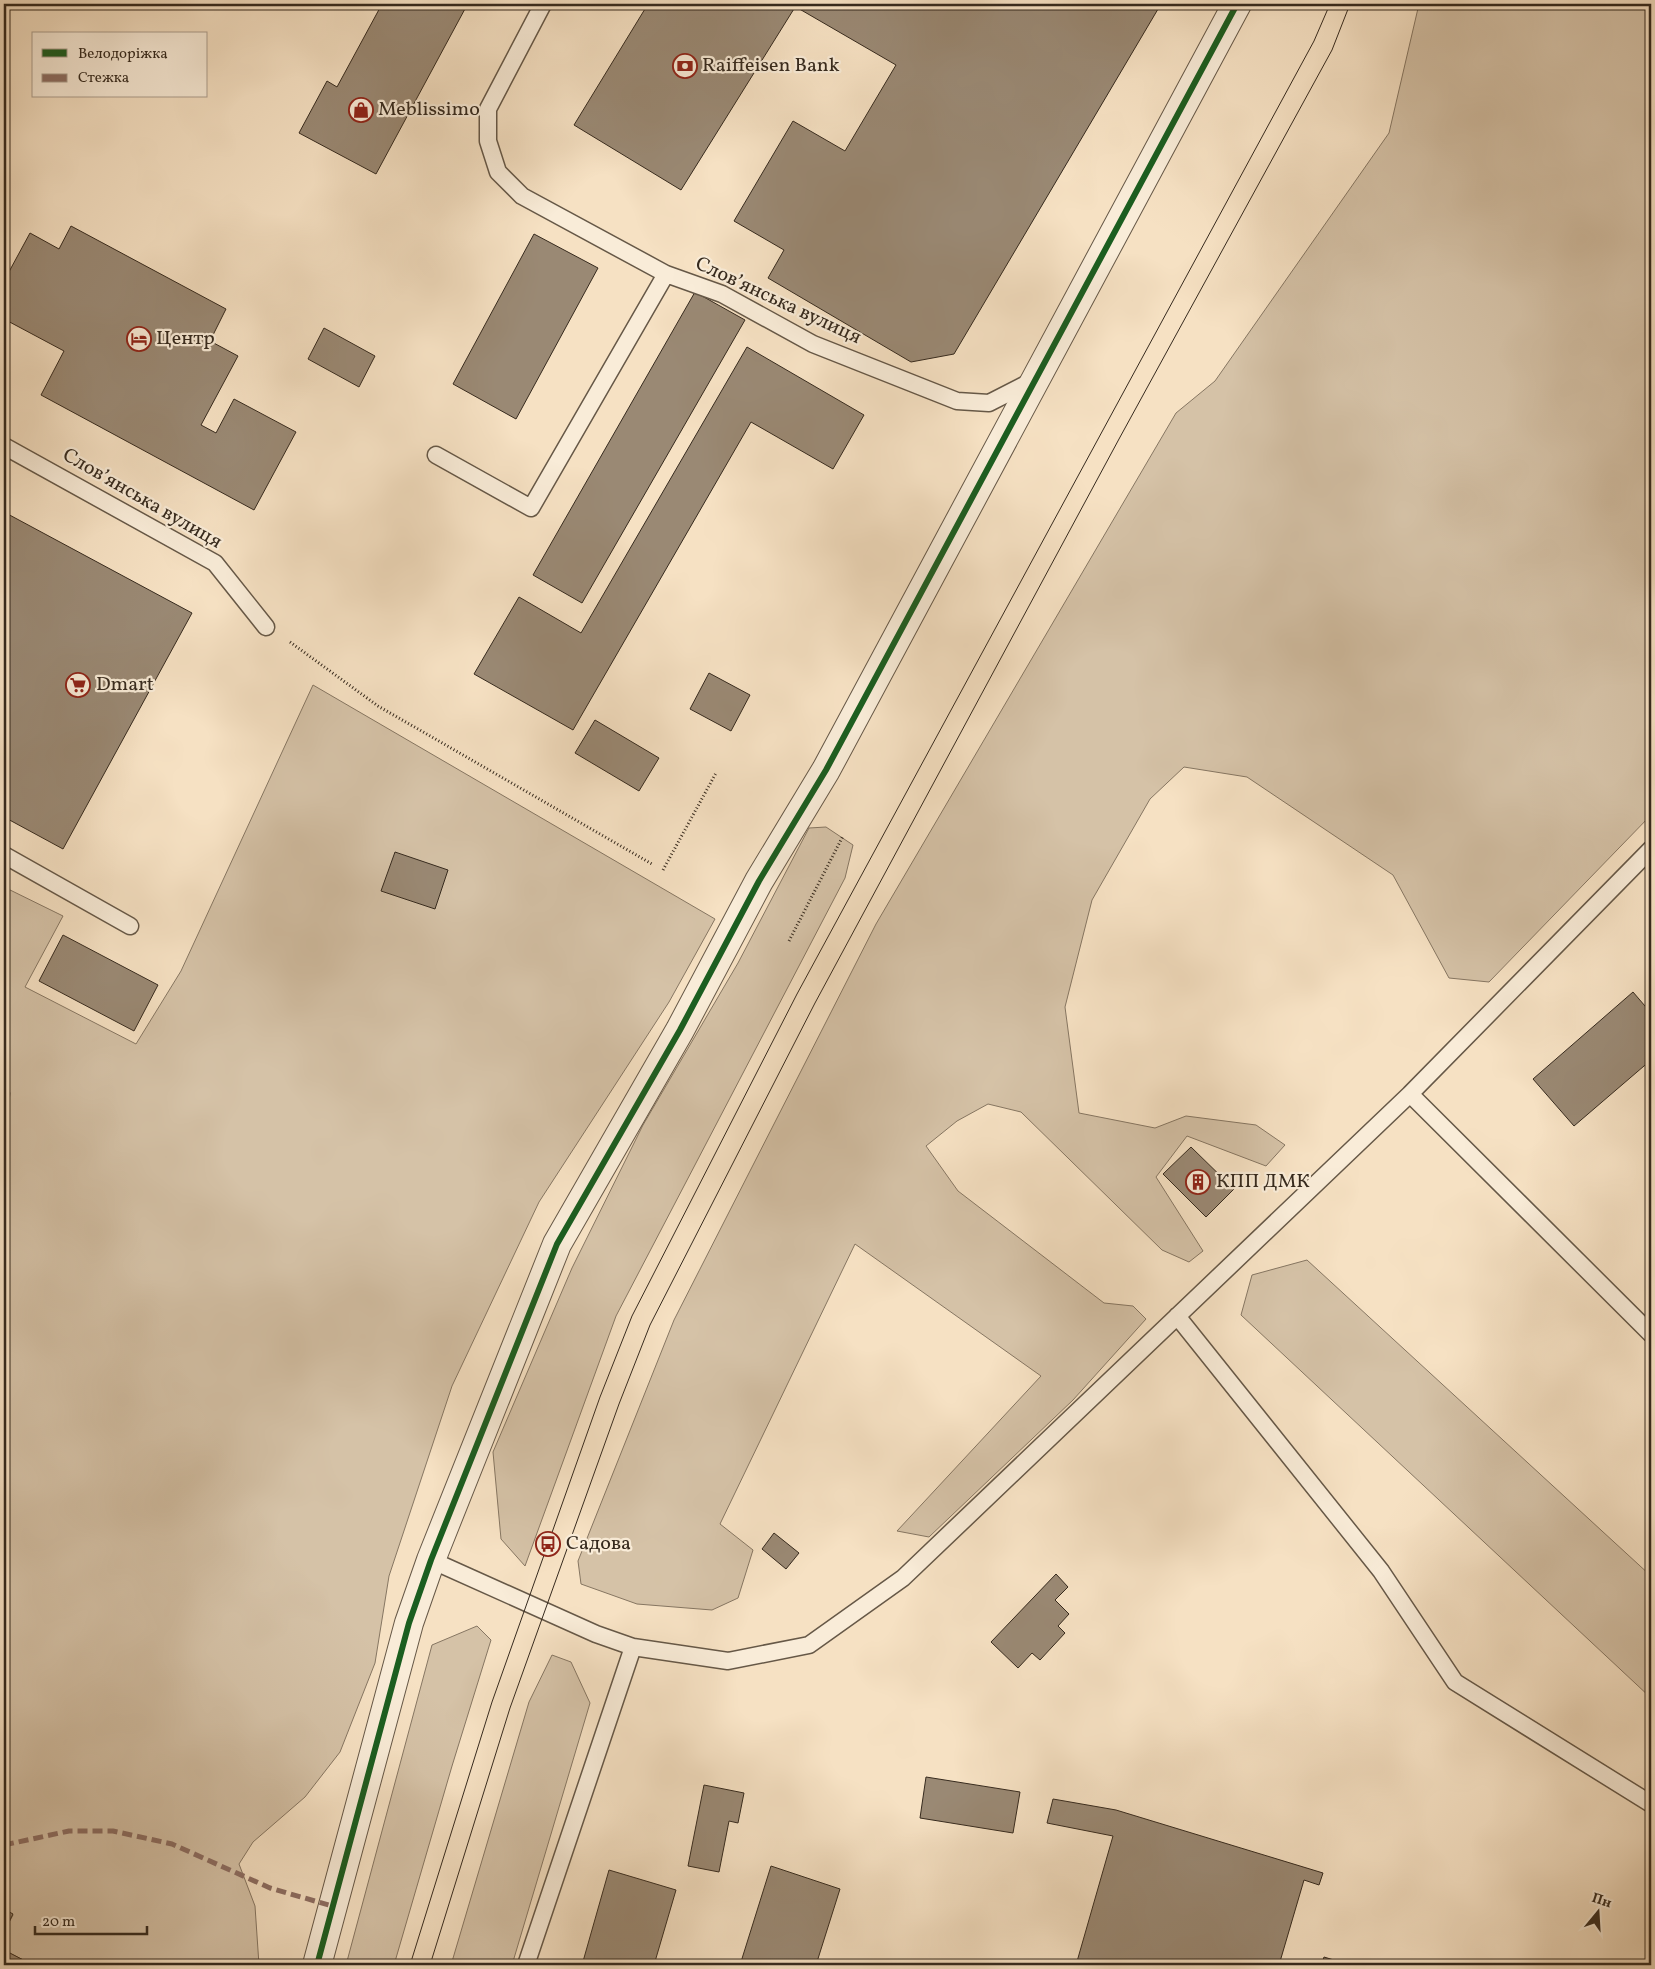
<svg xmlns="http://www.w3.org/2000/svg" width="1655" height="1969" font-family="Vollkorn,serif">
  <rect width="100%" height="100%" fill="#f6e1c3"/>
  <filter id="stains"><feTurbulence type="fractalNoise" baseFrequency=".004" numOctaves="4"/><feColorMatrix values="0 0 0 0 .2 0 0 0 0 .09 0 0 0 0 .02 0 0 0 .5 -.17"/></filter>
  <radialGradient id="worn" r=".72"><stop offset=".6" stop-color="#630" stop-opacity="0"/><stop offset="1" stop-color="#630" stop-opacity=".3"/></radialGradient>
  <path fill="#d5c2a7" stroke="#867662" d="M 1419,4 L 1651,4 L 1651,815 L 1489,982 L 1449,978 L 1393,875 L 1247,777 L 1184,767 L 1150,799 L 1092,900 L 1065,1007 L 1079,1113 L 1155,1128 L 1186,1116 L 1256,1125 L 1285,1145 L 1266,1166 L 1187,1136 L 1156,1177 L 1203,1251 L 1189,1262 L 1162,1250 L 1021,1112 L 988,1104 L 957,1121 L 926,1146 L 958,1191 L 1104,1303 L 1133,1306 L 1146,1319 L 1073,1400 L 929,1537 L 897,1531 L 1041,1376 L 855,1244 L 720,1524 L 753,1550 L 738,1598 L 712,1610 L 637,1604 L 581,1584 L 578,1561 L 674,1320 L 876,924 L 1176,413 L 1215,381 L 1389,133 Z
    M 313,685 L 715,919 L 669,1002 L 539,1202 L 452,1386 L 389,1576 L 375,1663 L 340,1752 L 305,1797 L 253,1842 L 239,1864 L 255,1906 L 259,1965 L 33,1965 L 4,1950 L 4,1932 L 13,1915 L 4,1909 L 4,1144 L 10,1093 L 4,1081 L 4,887 L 63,916 L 25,987 L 136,1044 L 181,971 Z
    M 826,827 L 853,845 L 845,878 L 616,1316 L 525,1566 L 501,1539 L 493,1452 L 572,1268 L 643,1125 L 738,963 L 809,828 Z
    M 1307,1260 L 1651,1576 L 1651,1698 L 1241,1315 L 1252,1275 Z
    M 477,1626 L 491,1640 L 452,1766 L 394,1965 L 346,1965 L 432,1645 Z
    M 552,1655 L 571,1662 L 590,1703 L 512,1965 L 451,1965 L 529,1702 Z"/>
  <path fill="#9a8974" stroke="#362a1e" d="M 382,4 L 460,4 L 466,7 L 376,174 L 299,133 L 327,81 L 337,87 Z
    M 648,4 L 797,4 L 681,190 L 574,125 Z
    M 797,4 L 1161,4 L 954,354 L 911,362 L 768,278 L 784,250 L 734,221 L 793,121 L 845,151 L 896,65 L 796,7 Z
    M 71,226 L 226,309 L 210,341 L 238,356 L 201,425 L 216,433 L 234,399 L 296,432 L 254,510 L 41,395 L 64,351 L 4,319 L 4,281 L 30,233 L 59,249 Z
    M 534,234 L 598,268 L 516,419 L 453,384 Z
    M 695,292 L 745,320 L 582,603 L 533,575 Z
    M 324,328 L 375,356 L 359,387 L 308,359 Z
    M 747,347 L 864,415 L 833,469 L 751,422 L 573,730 L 474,674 L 519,597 L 581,633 Z
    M 4,512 L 192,613 L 63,849 L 4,817 Z
    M 709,673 L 750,695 L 731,731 L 690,709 Z
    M 595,720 L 659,758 L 639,791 L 575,753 Z
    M 395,852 L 448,870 L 435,909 L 381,891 Z
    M 63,935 L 158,985 L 134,1031 L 39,981 Z
    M 1633,992 L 1651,1013 L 1651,1060 L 1574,1126 L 1533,1079 Z
    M 1191,1147 L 1234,1189 L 1206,1217 L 1163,1174 Z
    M 774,1533 L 799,1553 L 786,1569 L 762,1549 Z
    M 1056,1574 L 1068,1587 L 1055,1600 L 1069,1614 L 1058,1626 L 1065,1633 L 1040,1660 L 1032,1653 L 1018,1668 L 991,1642 Z
    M 926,1777 L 1020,1792 L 1013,1833 L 920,1818 Z
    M 704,1785 L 744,1793 L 738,1823 L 729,1821 L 719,1872 L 688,1866 Z
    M 1053,1799 L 1116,1810 L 1323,1873 L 1319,1885 L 1304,1880 L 1279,1965 L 1076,1965 L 1113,1836 L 1047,1823 Z
    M 771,1866 L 840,1889 L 816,1965 L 740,1965 Z
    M 609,1870 L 676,1890 L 654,1965 L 582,1965 Z
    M 4,1909 L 13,1914 L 4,1932 Z
    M 4,1950 L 33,1965 L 4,1965 Z
    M 1324,1957 L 1350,1965 L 1321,1965 Z"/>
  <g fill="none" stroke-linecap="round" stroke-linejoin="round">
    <defs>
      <path id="service" d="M 543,4 L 488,109 L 488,141 L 498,172 L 522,196 L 666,274 L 722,294 L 813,344 L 957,401 L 989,403 L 1032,381
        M 4,446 L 215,563 L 266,627
        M 436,455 L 531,508 L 666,274
        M 1651,849 L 1410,1094 L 1651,1334
        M 4,855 L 130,926
        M 1177,1316 L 1381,1571 L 1455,1682 L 1651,1804
        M 431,1560 L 596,1634 L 633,1647 L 728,1661 L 809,1645 L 903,1578 L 1410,1094
        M 526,1965 L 633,1647"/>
      <path id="minor" d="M 317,1965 L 409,1623 L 431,1560 L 557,1244 L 680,1030 L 759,881 L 826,770 L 1237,4"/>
    </defs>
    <use href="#service" stroke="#665847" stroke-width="19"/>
    <use href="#minor" stroke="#665847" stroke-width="30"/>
    <path stroke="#362a1e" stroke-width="3" stroke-dasharray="1 2.5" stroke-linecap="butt" d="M 290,642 L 378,706 L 652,864
      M 663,870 L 716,773
      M 789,941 L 843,836"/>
    <use href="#service" stroke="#f9ecd8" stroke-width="16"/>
    <use href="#minor" stroke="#f9ecd8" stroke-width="28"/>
    <path stroke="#362a1e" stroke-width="1" d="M 410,1965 L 492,1702 L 600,1397 L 632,1316 L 797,994 L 1314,41 L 1330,4
      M 430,1965 L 510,1708 L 619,1404 L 650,1325 L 815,1003 L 1119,439 L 1332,50 L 1350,4"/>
    <path stroke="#8d6e63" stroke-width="5" stroke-dasharray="10 5" stroke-linecap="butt" d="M 4,1845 L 69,1831 L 113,1831 L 172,1844 L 270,1888 L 332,1906"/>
    <defs>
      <path id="cycleway" d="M 317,1965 L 409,1623 L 431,1560 L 557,1244 L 680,1030 L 759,881 L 826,770 L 1237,4"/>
    </defs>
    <use href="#cycleway" stroke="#f9ecd8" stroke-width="9"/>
    <use href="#cycleway" stroke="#1b5e20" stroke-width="6"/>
  </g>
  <defs>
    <symbol id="bank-ring" viewBox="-11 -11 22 22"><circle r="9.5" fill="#f9ecd8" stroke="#8f2418" stroke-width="1.5"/><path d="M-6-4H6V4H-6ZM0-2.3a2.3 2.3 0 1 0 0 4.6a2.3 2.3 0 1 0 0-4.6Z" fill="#8f2418"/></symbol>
    <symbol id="shop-ring" viewBox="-11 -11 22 22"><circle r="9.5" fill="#f9ecd8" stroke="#8f2418" stroke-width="1.5"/><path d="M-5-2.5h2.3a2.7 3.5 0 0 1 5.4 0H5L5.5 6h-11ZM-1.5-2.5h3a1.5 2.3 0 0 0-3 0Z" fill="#8f2418"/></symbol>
    <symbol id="hotel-ring" viewBox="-11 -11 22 22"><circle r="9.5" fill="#f9ecd8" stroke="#8f2418" stroke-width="1.5"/><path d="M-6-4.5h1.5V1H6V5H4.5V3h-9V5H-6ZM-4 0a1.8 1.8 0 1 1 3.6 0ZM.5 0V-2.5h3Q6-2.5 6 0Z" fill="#8f2418"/></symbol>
    <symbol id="supermarket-ring" viewBox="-11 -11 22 22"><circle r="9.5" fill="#f9ecd8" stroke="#8f2418" stroke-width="1.5"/><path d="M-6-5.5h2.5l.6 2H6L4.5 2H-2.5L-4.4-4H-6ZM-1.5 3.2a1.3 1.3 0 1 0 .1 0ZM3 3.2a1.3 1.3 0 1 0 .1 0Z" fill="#8f2418"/></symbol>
    <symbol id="building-ring" viewBox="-11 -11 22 22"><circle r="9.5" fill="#f9ecd8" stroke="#8f2418" stroke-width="1.5"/><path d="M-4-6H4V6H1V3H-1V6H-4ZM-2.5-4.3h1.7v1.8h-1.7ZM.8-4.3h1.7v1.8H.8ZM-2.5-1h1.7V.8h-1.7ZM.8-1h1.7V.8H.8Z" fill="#8f2418"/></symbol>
    <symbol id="bus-ring" viewBox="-11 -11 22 22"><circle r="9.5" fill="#f9ecd8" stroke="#8f2418" stroke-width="1.5"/><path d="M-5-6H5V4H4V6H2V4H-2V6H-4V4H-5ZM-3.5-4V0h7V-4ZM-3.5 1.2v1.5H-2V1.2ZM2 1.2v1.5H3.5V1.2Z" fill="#8f2418"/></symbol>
  </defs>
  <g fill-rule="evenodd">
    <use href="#bank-ring" x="671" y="52" width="28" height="28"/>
    <use href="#shop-ring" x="347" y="96" width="28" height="28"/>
    <use href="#hotel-ring" x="125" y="325" width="28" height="28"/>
    <use href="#supermarket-ring" x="64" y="671" width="28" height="28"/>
    <use href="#building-ring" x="1184" y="1168" width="28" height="28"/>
    <use href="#bus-ring" x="534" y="1530" width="28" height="28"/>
  </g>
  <g text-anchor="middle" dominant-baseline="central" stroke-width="4.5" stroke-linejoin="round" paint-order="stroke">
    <g font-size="20" fill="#362a1e" stroke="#f9ecd8" text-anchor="start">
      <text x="702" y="66">Raiffeisen Bank</text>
      <text x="378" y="110">Meblissimo</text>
      <text x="156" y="339">Центр</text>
      <text x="96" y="685">Dmart</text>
      <text x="1216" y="1182">КПП ДМК</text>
      <text x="566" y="1544">Садова</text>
    </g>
    <g font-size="20" fill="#362a1e" stroke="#f9ecd8">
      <text transform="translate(778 301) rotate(25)">Словʼянська вулиця</text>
      <text transform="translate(142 499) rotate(30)">Словʼянська вулиця</text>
    </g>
  </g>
  <rect width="1655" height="1969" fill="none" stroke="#f6e1c3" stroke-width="20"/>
  <rect x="5" y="5" width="1645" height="1959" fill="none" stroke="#362a1e" stroke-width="2.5"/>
  <rect x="10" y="10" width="1635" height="1949" fill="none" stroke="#362a1e"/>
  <rect x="32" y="32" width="175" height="65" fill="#f9ecd8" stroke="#ab9e8e"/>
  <rect x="42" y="49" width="25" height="8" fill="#1b5e20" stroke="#ab9e8e"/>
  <text x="78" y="58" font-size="15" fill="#362a1e">Велодоріжка</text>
  <rect x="42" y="74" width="25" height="8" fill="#8d6e63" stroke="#ab9e8e"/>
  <text x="78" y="82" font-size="15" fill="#362a1e">Стежка</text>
  <g transform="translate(1598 1912) rotate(18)" stroke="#f9ecd8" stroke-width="4" paint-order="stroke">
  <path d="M0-4L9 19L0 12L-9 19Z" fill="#362a1e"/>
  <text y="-8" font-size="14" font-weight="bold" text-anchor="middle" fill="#362a1e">Пн</text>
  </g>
  <path d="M35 1926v8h112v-8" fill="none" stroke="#362a1e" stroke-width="2.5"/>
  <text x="42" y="1926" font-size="15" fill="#362a1e" stroke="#f9ecd8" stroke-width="4" paint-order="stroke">20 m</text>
  <rect width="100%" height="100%" filter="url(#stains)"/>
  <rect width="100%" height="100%" fill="url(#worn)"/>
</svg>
